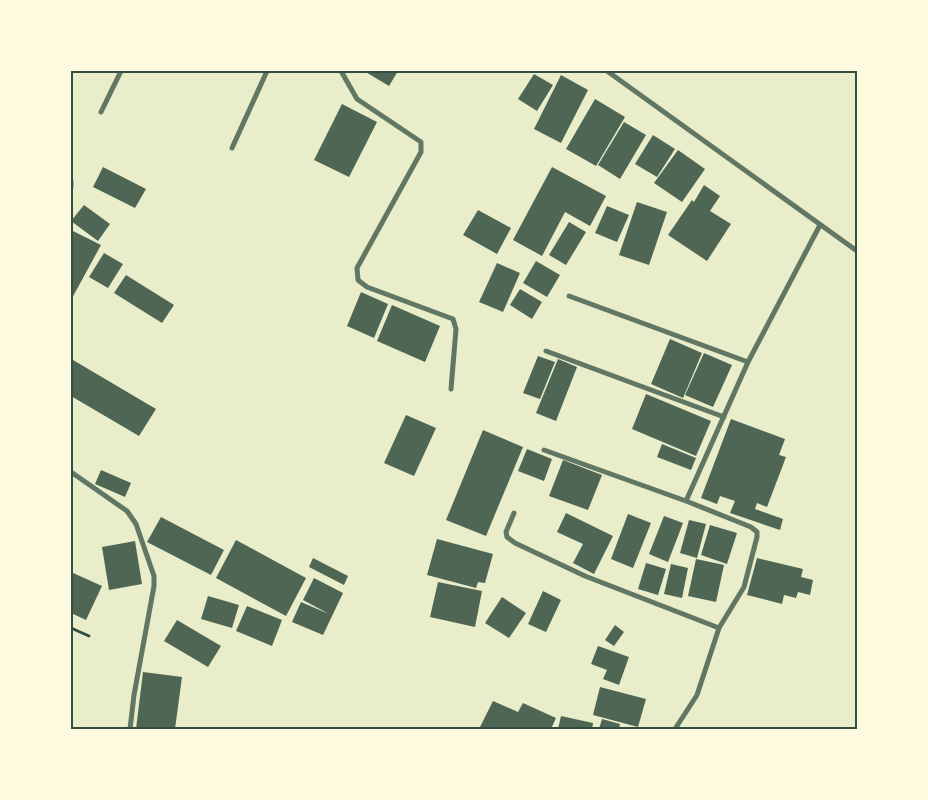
<svg xmlns="http://www.w3.org/2000/svg" width="928" height="800" font-family="Mulish,sans-serif">
  <rect width="100%" height="100%" fill="#e9edc9"/>
  <path fill="#4f6655" d="M 364,71 L 398,71 L 389,86 Z
    M 534,74 L 553,85 L 537,111 L 518,99 Z
    M 561,75 L 588,90 L 561,143 L 534,129 Z
    M 595,99 L 625,117 L 596,166 L 566,149 Z
    M 342,104 L 377,122 L 349,177 L 314,160 Z
    M 624,122 L 646,135 L 620,179 L 598,165 Z
    M 653,135 L 675,149 L 657,177 L 635,164 Z
    M 678,150 L 705,169 L 682,202 L 654,183 Z
    M 103,167 L 146,189 L 135,208 L 93,187 Z
    M 552,167 L 606,196 L 590,226 L 565,212 L 542,256 L 513,240 Z
    M 704,185 L 720,196 L 710,211 L 731,224 L 707,261 L 668,235 L 692,200 L 694,202 Z
    M 637,202 L 667,212 L 649,265 L 619,255 Z
    M 84,205 L 110,224 L 98,241 L 71,221 Z
    M 607,206 L 629,215 L 617,242 L 595,233 Z
    M 478,210 L 511,228 L 497,254 L 463,235 Z
    M 569,222 L 586,232 L 566,265 L 549,255 Z
    M 71,230 L 101,245 L 71,300 Z
    M 104,253 L 123,264 L 108,288 L 89,277 Z
    M 536,261 L 560,275 L 547,297 L 523,283 Z
    M 497,263 L 520,273 L 503,312 L 479,302 Z
    M 126,275 L 174,305 L 162,323 L 114,293 Z
    M 520,289 L 542,302 L 532,319 L 510,305 Z
    M 361,292 L 388,304 L 374,338 L 347,326 Z
    M 392,305 L 440,326 L 425,362 L 377,341 Z
    M 670,339 L 702,353 L 683,398 L 651,384 Z
    M 704,353 L 732,365 L 713,407 L 685,395 Z
    M 538,356 L 555,362 L 540,399 L 523,393 Z
    M 558,359 L 577,367 L 556,421 L 536,413 Z
    M 73,360 L 156,409 L 139,436 L 71,396 L 71,364 Z
    M 646,394 L 711,421 L 696,456 L 632,429 Z
    M 406,415 L 436,428 L 414,476 L 384,463 Z
    M 731,419 L 785,439 L 779,455 L 786,457 L 767,507 L 757,503 L 755,509 L 783,519 L 780,530 L 730,513 L 735,501 L 720,496 L 717,504 L 701,498 Z
    M 483,430 L 523,447 L 486,536 L 446,520 Z
    M 662,444 L 696,458 L 691,470 L 657,457 Z
    M 527,449 L 552,459 L 544,481 L 518,471 Z
    M 563,460 L 602,475 L 588,510 L 549,496 Z
    M 101,470 L 131,483 L 125,497 L 95,484 Z
    M 566,513 L 613,536 L 594,574 L 573,563 L 583,544 L 557,532 Z
    M 628,514 L 651,523 L 633,568 L 611,559 Z
    M 664,516 L 683,523 L 668,562 L 649,554 Z
    M 161,517 L 224,550 L 211,575 L 147,542 Z
    M 689,520 L 706,524 L 697,558 L 680,553 Z
    M 710,525 L 737,533 L 727,564 L 701,555 Z
    M 437,539 L 493,554 L 485,583 L 478,582 L 476,588 L 427,575 Z
    M 236,540 L 306,578 L 286,616 L 216,578 Z
    M 135,541 L 142,584 L 109,590 L 102,547 Z
    M 313,558 L 348,576 L 344,585 L 309,567 Z
    M 757,558 L 803,569 L 801,577 L 813,580 L 810,595 L 798,592 L 796,598 L 784,595 L 782,604 L 747,595 Z
    M 696,559 L 724,565 L 716,602 L 688,596 Z
    M 646,563 L 666,569 L 658,595 L 638,589 Z
    M 671,564 L 688,568 L 682,598 L 664,594 Z
    M 71,572 L 102,586 L 86,620 L 71,613 Z
    M 314,578 L 343,593 L 323,635 L 292,622 L 301,602 L 329,614 L 303,600 Z
    M 438,582 L 482,591 L 475,627 L 430,617 Z
    M 543,591 L 561,600 L 546,632 L 528,624 Z
    M 208,596 L 239,605 L 232,628 L 201,619 Z
    M 502,597 L 526,613 L 509,638 L 485,623 Z
    M 247,606 L 282,620 L 272,646 L 236,631 Z
    M 177,620 L 221,646 L 208,667 L 164,641 Z
    M 615,625 L 624,632 L 614,646 L 605,640 Z
    M 598,646 L 629,657 L 619,685 L 603,679 L 607,670 L 591,664 Z
    M 143,672 L 182,677 L 175,729 L 136,729 Z
    M 600,687 L 646,699 L 638,727 L 593,715 Z
    M 493,701 L 518,712 L 523,703 L 556,718 L 551,729 L 479,729 Z
    M 561,716 L 593,723 L 592,729 L 558,729 Z
    M 602,719 L 620,724 L 619,729 L 599,729 Z"/>
  <g fill="none" stroke-linecap="round" stroke-linejoin="round">
    <path stroke="#344e41" stroke-width="3" d="M 71,628 L 89,636"/>
    <path stroke="#617663" stroke-width="5" d="M 341,71 L 357,99 L 421,142 L 421,152 L 357,268 L 358,280 L 367,287 L 453,319 L 456,329 L 451,389
      M 607,71 L 857,251
      M 101,112 L 121,71
      M 232,148 L 267,71
      M 71,181 L 71,187
      M 569,296 L 748,362
      M 546,351 L 724,417
      M 544,450 L 686,501
      M 71,472 L 127,511 L 136,524 L 154,576 L 154,586 L 134,695 L 130,729
      M 514,513 L 506,532 L 507,537 L 515,543 L 585,576 L 719,628
      M 675,729 L 697,695 L 719,628 L 744,587 L 757,537 L 757,532 L 751,527 L 686,501 L 748,362 L 820,225"/>
  </g>
  <rect width="928" height="800" fill="none" stroke="#fefae0" stroke-width="145"/>
  <rect x="72" y="72" width="784" height="656" fill="none" stroke="#344e41" stroke-width="2"/>
</svg>
